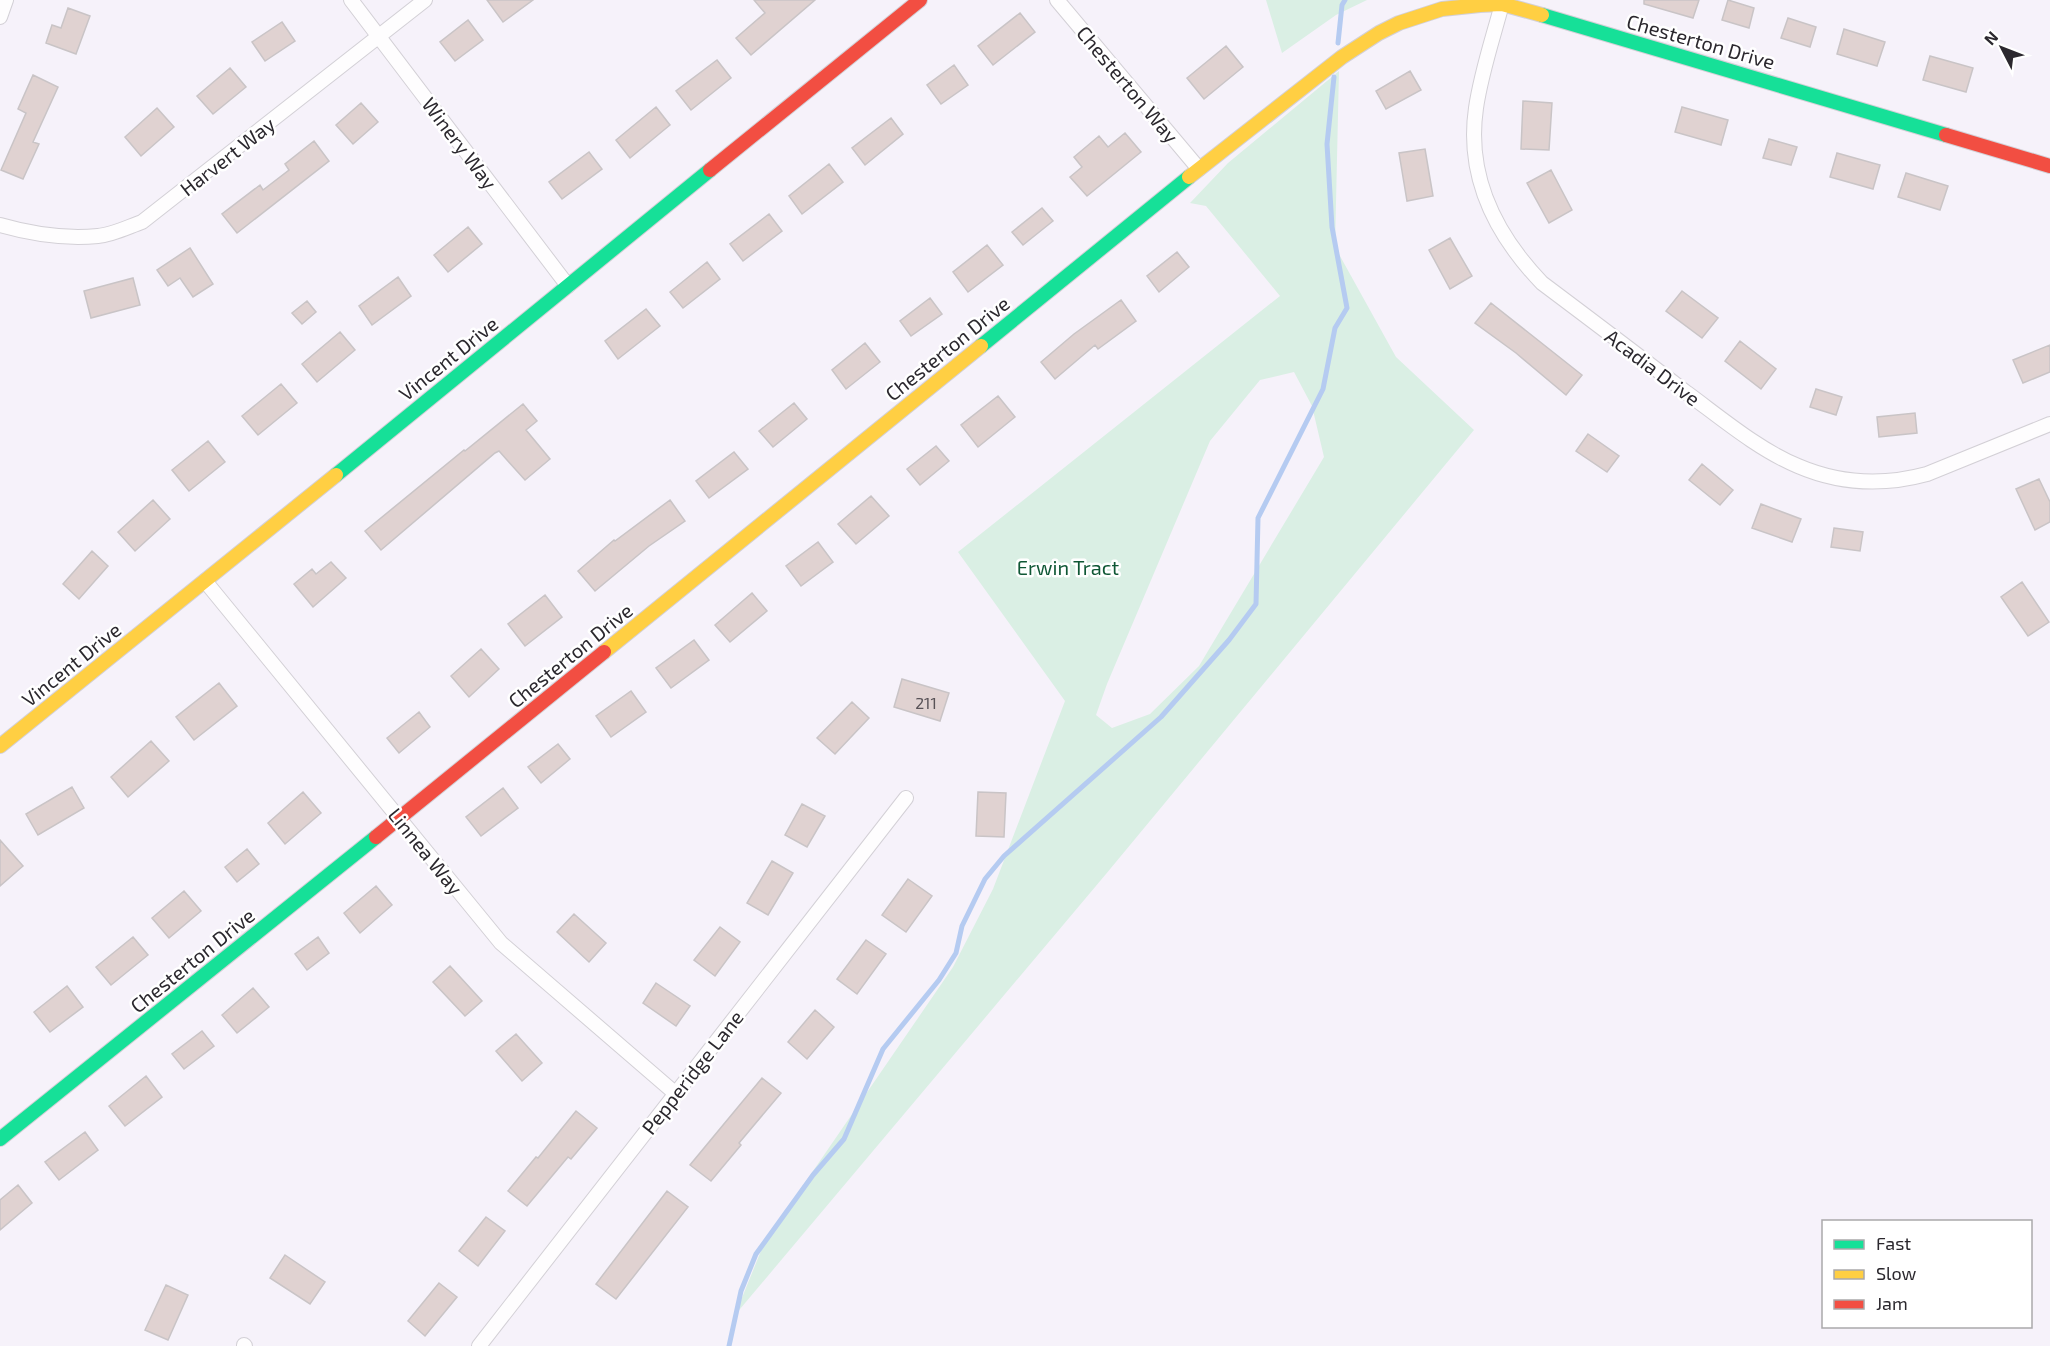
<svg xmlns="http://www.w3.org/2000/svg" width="2050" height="1346" font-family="'Exo 2',sans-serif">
  <rect width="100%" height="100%" fill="#f6f2fa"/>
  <path fill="#daefe4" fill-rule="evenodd" d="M 1266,0 L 1367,0 L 1336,15 L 1282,53 Z
    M 1339,71 L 1335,247 L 1396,357 L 1474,430 L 1106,874 L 735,1315 L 765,1241 L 953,967 L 993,889 L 1065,701 L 958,552 L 1280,296 L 1206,206 L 1190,203 L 1228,163 ZM 1294,372 L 1312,406 L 1324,457 L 1199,666 L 1150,714 L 1112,728 L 1096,715 L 1107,684 L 1210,441 L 1260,380 Z"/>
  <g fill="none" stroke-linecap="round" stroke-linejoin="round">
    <path stroke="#b5cbf1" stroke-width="5" d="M 1338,43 L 1342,5 L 1345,0
      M 729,1346 L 741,1291 L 756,1254 L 813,1175 L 844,1139 L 883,1049 L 939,980 L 956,953 L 962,926 L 985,879 L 1004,856 L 1161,717 L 1229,640 L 1256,604 L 1258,518 L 1323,389 L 1335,328 L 1347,308 L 1332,227 L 1327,144 L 1334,77"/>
  </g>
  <path fill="#e0d2d1" stroke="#c9c4c6" stroke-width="1.5" d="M 487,0 L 533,0 L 503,22 Z
    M 754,0 L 815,0 L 751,55 L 736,38 L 765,13 Z
    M 1644,0 L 1699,0 L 1693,18 L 1644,4 Z
    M 1728,0 L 1754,8 L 1749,28 L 1722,20 Z
    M 68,8 L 90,16 L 76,54 L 46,43 L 52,25 L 61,28 Z
    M 1020,13 L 1035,32 L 993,65 L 978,46 Z
    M 1788,18 L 1816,27 L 1810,47 L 1781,38 Z
    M 468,20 L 483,40 L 455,61 L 440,42 Z
    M 282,22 L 295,41 L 265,61 L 252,42 Z
    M 1844,29 L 1885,42 L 1877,66 L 1837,54 Z
    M 1226,46 L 1243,67 L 1204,99 L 1187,78 Z
    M 1930,56 L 1973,68 L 1966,92 L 1923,80 Z
    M 717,60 L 731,78 L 691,110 L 676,91 Z
    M 954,65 L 968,85 L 941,104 L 927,85 Z
    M 230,68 L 246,87 L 213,114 L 197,96 Z
    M 1410,71 L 1421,90 L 1386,109 L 1376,91 Z
    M 33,75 L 58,87 L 33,142 L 39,144 L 23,179 L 1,170 L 26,113 L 18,109 Z
    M 1523,101 L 1552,103 L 1549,150 L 1521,149 Z
    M 361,103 L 378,122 L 353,144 L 336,125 Z
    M 656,107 L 670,125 L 630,158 L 616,140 Z
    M 1682,107 L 1728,120 L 1721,145 L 1675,132 Z
    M 157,108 L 174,127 L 141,156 L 125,137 Z
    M 891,118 L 903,134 L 865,165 L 852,148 Z
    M 1125,133 L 1141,152 L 1087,196 L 1070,177 L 1082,167 L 1074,157 L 1099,136 L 1108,147 Z
    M 1769,139 L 1797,147 L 1791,165 L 1763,158 Z
    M 314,141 L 329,161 L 237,233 L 222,214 L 260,185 L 263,190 L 289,170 L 285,164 Z
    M 1425,149 L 1433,196 L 1407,201 L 1399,153 Z
    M 589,152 L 602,169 L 562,199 L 549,182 Z
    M 1837,153 L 1880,165 L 1873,189 L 1830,177 Z
    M 829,164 L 843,182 L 802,214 L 789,196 Z
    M 1551,170 L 1572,210 L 1549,223 L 1527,183 Z
    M 1906,173 L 1948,186 L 1940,210 L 1898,197 Z
    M 1042,208 L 1053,221 L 1023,245 L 1012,232 Z
    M 769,214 L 782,231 L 743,261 L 730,244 Z
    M 468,227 L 482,244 L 448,272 L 434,255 Z
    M 1450,238 L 1472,276 L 1450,289 L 1429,250 Z
    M 987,245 L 1003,265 L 968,292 L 953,272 Z
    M 190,248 L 213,284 L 193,297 L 180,278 L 168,286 L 157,270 Z
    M 1177,252 L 1189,267 L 1159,292 L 1147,276 Z
    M 707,262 L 720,279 L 683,308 L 670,292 Z
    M 398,277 L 411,296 L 372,325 L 359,306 Z
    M 133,278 L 140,305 L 91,318 L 84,291 Z
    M 1682,291 L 1718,318 L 1702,338 L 1666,311 Z
    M 930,298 L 942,314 L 911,336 L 900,321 Z
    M 1121,300 L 1136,321 L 1098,349 L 1095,345 L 1055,379 L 1041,362 L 1074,334 Z
    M 307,301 L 316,312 L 302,324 L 292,313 Z
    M 1491,303 L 1582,375 L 1566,395 L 1516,353 L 1475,323 Z
    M 646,309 L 660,326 L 618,359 L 605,341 Z
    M 340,332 L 355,350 L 317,382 L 302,364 Z
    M 1740,341 L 1776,369 L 1761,389 L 1725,361 Z
    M 865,343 L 880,362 L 846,389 L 832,370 Z
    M 2050,345 L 2050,372 L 2023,383 L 2013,360 Z
    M 281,384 L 297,403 L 258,435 L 242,416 Z
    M 1816,389 L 1842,397 L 1836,415 L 1810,407 Z
    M 998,396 L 1015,417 L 978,447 L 961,425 Z
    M 794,403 L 807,419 L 773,447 L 759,431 Z
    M 523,404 L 537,421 L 526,430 L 550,459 L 525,480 L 499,451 L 495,453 L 381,550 L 365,531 L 464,450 L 465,451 Z
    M 1915,413 L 1917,433 L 1879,437 L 1877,417 Z
    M 1588,434 L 1619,456 L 1607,472 L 1576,451 Z
    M 208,441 L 225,462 L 189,491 L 172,470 Z
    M 936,446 L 949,461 L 920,485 L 907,469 Z
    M 734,452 L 748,469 L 709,498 L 696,481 Z
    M 1702,464 L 1733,490 L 1720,505 L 1689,480 Z
    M 2039,479 L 2050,502 L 2050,522 L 2035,530 L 2016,489 Z
    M 871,496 L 889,516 L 856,544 L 838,524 Z
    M 153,500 L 170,519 L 135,551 L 118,532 Z
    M 670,500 L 685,521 L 649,546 L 595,591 L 578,571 L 614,540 L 615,541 Z
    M 1761,504 L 1801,519 L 1792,542 L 1752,528 Z
    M 1834,528 L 1863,532 L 1860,551 L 1831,547 Z
    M 818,542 L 833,562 L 801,586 L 786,566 Z
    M 92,551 L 108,566 L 79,599 L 63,584 Z
    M 331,562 L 346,578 L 313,607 L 294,584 L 312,569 L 316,574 Z
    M 2022,582 L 2049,622 L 2028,636 L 2001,597 Z
    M 752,593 L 767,611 L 730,642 L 715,625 Z
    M 545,595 L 562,617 L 525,646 L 508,624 Z
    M 694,640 L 709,660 L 671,688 L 656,668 Z
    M 481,649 L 499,669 L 469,697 L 451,676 Z
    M 902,679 L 949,693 L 940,721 L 894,707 Z
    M 219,683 L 237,706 L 194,740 L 176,717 Z
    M 631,691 L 646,712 L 611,737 L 596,716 Z
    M 852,702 L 869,718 L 835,754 L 817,738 Z
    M 419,712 L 430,727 L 399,753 L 387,738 Z
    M 151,741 L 169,761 L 128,797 L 111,777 Z
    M 558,744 L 570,759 L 541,783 L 528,767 Z
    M 72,787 L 84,808 L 38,835 L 26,814 Z
    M 503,788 L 518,808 L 481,836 L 466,817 Z
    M 303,792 L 321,813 L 285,844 L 268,823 Z
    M 978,792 L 1006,793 L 1004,837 L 976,836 Z
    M 802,804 L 825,816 L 807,847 L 785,835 Z
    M 0,840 L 23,866 L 0,886 Z
    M 247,849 L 259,864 L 237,882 L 225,867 Z
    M 772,861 L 793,873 L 768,915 L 747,903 Z
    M 908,879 L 932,896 L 906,932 L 882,915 Z
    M 376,886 L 392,905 L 360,933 L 344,913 Z
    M 184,891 L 201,911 L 169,938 L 152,918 Z
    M 574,914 L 606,943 L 589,962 L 557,932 Z
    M 720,927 L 740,942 L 715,976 L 694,960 Z
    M 133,937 L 148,955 L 111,985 L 96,967 Z
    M 318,937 L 329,953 L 307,970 L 295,954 Z
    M 866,940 L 886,954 L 857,994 L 837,979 Z
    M 450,966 L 482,1001 L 465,1016 L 433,982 Z
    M 656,983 L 690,1006 L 676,1026 L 643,1003 Z
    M 67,986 L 83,1007 L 50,1032 L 34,1012 Z
    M 253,988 L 269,1007 L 237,1033 L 222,1015 Z
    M 815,1010 L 834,1027 L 807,1059 L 788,1042 Z
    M 202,1031 L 214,1046 L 184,1069 L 172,1054 Z
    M 516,1034 L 542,1063 L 522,1081 L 496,1051 Z
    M 146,1076 L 162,1097 L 125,1126 L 109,1106 Z
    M 762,1078 L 781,1093 L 739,1143 L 741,1145 L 711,1181 L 690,1165 Z
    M 576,1111 L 597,1128 L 571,1159 L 568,1157 L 527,1206 L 508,1191 L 536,1157 L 538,1158 Z
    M 85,1132 L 98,1150 L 59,1180 L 45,1162 Z
    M 18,1185 L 32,1203 L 0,1230 L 0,1200 Z
    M 667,1191 L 688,1207 L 616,1299 L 596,1284 Z
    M 486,1217 L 505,1231 L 478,1266 L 459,1251 Z
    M 285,1255 L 325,1282 L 310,1304 L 270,1278 Z
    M 439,1283 L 457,1297 L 425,1336 L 408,1321 Z
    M 166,1285 L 188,1295 L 168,1340 L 145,1330 Z"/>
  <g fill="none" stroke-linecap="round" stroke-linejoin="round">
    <defs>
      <path id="street" d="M 351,0 L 568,286
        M 1057,0 L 1199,169
        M 1502,4 C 1493,38 1481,73 1476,108 C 1466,176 1495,234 1542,283 C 1590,319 1639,356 1687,393 C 1721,418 1759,450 1798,466 C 1840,484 1883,486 1927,474 L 2050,424
        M 0,17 L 6,0
        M 0,225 C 31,234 65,239 98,236 C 112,235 128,227 142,222 L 425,0
        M 205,581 L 501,943 L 676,1094
        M 244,1345 L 245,1346
        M 479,1346 L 906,798"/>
      <path id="fast" d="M 1542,15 L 1946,135
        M 981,346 L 1189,177
        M 336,475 L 710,170
        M 0,1139 L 376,837"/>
      <path id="slow" d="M 1189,177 L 1342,57 L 1379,33 L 1399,23 L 1442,9 L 1480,5 L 1502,4 L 1542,15
        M 604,652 L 981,346
        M 0,746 L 336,475"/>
      <path id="jam" d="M 1946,135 L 2050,166
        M 710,170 L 920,0
        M 376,837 L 604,652"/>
    </defs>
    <use href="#street" stroke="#d3d0d6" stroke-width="16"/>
    <use href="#fast" stroke="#d3d0d6" stroke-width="16"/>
    <use href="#slow" stroke="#d3d0d6" stroke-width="16"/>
    <use href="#jam" stroke="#d3d0d6" stroke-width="16"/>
    <use href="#street" stroke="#fefdfe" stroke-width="14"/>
    <use href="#fast" stroke="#16e098" stroke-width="14"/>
    <use href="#slow" stroke="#ffcf43" stroke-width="14"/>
    <use href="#jam" stroke="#f24e42" stroke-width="14"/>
  </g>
  <g text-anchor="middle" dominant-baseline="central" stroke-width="5" stroke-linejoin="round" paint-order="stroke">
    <g font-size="16" fill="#585257">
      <text x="926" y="702">211</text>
    </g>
    <g font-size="20" fill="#2b282e" stroke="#fff">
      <text transform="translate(1701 41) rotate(16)">Chesterton Drive</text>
      <text transform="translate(1128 84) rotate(50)">Chesterton Way</text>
      <text transform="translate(460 143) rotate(53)">Winery Way</text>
      <text transform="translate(227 156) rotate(-38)">Harvert Way</text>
      <text transform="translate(947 348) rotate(-39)">Chesterton Drive</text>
      <text transform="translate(448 358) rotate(-39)">Vincent Drive</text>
      <text transform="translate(1653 367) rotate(37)">Acadia Drive</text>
      <text transform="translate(570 655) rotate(-39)">Chesterton Drive</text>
      <text transform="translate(71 664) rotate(-39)">Vincent Drive</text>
      <text transform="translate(426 851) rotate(51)">Linnea Way</text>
      <text transform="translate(192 960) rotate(-39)">Chesterton Drive</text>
      <text transform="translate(692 1072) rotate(-52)">Pepperidge Lane</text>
    </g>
    <g font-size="20" fill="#0f5735" stroke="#fff">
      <text x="1068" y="567">Erwin Tract</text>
    </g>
  </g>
  <rect x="1822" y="1220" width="210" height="108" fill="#ffffff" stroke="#aaa9ab" stroke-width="1.5"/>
  <rect x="1834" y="1240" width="30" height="9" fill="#16e098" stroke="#aaa9ab" stroke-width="1.5"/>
  <text x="1876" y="1250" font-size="18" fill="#2b282e">Fast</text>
  <rect x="1834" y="1270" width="30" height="9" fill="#ffcf43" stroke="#aaa9ab" stroke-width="1.5"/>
  <text x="1876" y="1280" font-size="18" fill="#2b282e">Slow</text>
  <rect x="1834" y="1300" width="30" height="9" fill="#f24e42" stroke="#aaa9ab" stroke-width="1.5"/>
  <text x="1876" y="1310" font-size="18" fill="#2b282e">Jam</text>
  <g transform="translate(2002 48) rotate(312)" stroke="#ffffff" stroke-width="4.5" paint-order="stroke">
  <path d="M0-4.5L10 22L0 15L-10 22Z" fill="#2b282e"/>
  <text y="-9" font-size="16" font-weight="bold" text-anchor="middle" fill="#2b282e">N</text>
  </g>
</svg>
